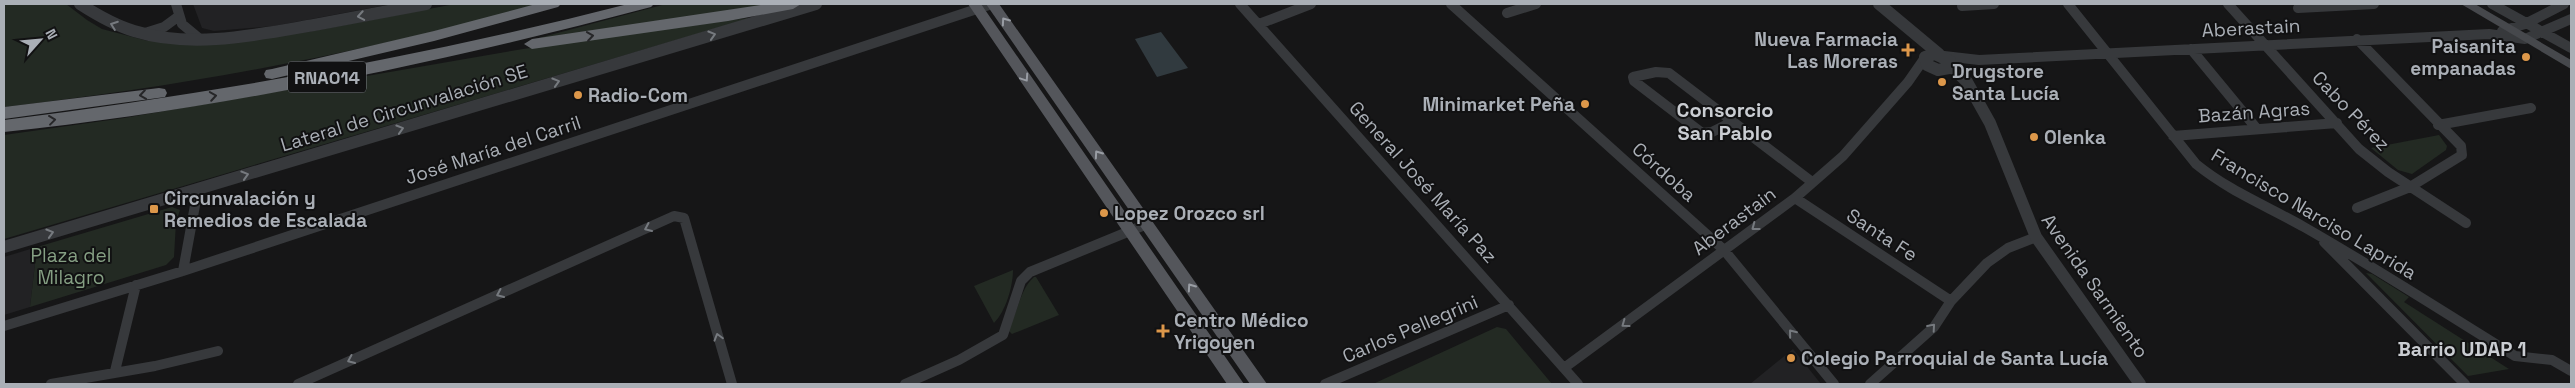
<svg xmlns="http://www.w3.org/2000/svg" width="2575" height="388" font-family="'Space Grotesk',sans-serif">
  <rect width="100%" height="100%" fill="#161617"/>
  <path fill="#222224" d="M 193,4 L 392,4 L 274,26 L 214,31 L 202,28 Z
    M 37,247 L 30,307 L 4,315 L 4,257 Z
    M 1793,349 L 1821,384 L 1750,384 Z"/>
  <path fill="#232a23" d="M 4,4 L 66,4 L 87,20 L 102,29 L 148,41 L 308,32 L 455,4 L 540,4 C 364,53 184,86 4,107 Z
    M 666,4 L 784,4 L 756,10 L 535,39 Z
    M 747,18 L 747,19 L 4,239 L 4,135 L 124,118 L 523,49 Z
    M 2439,135 L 2447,146 L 2446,150 L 2412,174 L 2398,170 L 2371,148 Z
    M 172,207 L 180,210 L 176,222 L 174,257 L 166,265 L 30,307 L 37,247 Z
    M 1013,270 C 1013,286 1006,311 994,323 L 974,286 Z
    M 2366,273 L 2372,274 L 2409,297 L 2404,302 L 2509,369 L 2468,376 Z
    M 1034,277 L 1036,277 L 1059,315 L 1012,334 L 1007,329 C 1019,313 1019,290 1034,277 Z
    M 1497,327 L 1506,329 L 1552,384 L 1373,384 Z"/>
  <path fill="#313a3f" d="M 1161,32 L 1188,68 L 1157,77 L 1135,39 Z"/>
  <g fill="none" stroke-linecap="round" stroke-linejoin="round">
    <path stroke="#37393c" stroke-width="10" d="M 176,4 L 182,24 L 200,39
      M 1240,4 L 1578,384
      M 1451,4 L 1724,250 L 1834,384
      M 2068,4 L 2196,164 C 2229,191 2267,206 2304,227 C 2376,268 2445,313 2515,356 L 2552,360 L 2571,371
      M 2228,4 L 2359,149 L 2388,172 L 2466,223
      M 2492,4 L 2571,48
      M 1962,6 L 1994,4
      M 2298,8 L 2374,4
      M 1507,13 L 1536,4
      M 1259,24 L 1311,4
      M 2502,31 L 2525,24 L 2564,4
      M 145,33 L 164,27 L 179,16
      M 2357,39 L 2461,146 L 2462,155 L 2410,187 L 2357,208
      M 2191,49 L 2257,129
      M 1944,56 L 1979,60 L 2489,34 L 2525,39 L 2571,19
      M 1732,122 L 1712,132 L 1702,133 L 1634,81 L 1633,77 L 1656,72 L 1669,73 L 1812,182
      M 2438,125 L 2531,108
      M 2173,136 L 2337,123
      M 1795,198 L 1951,301
      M 2324,242 L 2465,384
      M 183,271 L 198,189
      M 4,326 L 183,271 L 992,4
      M 1564,368 L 1795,198 L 1843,156 L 1908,82 L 1924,59
      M 115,371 L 136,285
      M 51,384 L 155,366 L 218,351
      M 298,384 L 674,216 L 684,218 L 732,384
      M 905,384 L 959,360 L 1003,335 L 1021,281 L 1030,272 L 1147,224
      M 1325,384 L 1509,305
      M 1870,384 L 1934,327 L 1951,301 L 1987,263 L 2008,248 L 2036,237"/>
    <path stroke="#37393c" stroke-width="12" d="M 80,4 C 97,15 114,25 134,31 C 192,49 256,35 314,25 C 351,18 389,11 426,4
      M 1879,4 L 1939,54
      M 1935,54 L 1950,61 L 1949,68 L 1938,70 L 1927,65 L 1925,57 Z
      M 1951,66 L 1967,82 L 1990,123 L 2036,237 L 2140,384
      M 4,247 L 816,4"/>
    <path fill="#46484c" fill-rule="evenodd" d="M 2461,4 L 2475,4 L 2571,60 L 2571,69 Z"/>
    <path fill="#54565b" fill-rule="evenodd" d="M 968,4 L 981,4 L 1244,384 L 1227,384 Z
      M 986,4 L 999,4 L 1267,384 L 1250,384 Z"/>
    <path fill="#64676c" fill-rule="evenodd" d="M 536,4 L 561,4 L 558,7 L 434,41 L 272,79 L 266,78 L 264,74 L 266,70 L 272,69 L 434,31 Z
      M 628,4 L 654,4 L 651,7 C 439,63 222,109 4,132 L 4,120 C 214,93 423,57 628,4 Z
      M 768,4 L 801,4 L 793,9 L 728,21 L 532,49 L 524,44 L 532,39 Z
      M 159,88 L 165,89 L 167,93 L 165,97 L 4,119 L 4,107 Z"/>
  </g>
  <defs><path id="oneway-chevron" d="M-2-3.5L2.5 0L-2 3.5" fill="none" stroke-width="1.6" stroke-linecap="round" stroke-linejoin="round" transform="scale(1.25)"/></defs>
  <g stroke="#767a7f">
    <use href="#oneway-chevron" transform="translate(361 16) rotate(170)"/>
    <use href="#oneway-chevron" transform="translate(114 25) rotate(-160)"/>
    <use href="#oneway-chevron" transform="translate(712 35) rotate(-17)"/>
    <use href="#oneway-chevron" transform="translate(556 82) rotate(-17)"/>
    <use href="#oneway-chevron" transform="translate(400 129) rotate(-17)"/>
    <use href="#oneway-chevron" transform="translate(245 175) rotate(-17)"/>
    <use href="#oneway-chevron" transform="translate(1755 227) rotate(143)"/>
    <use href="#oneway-chevron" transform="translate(648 228) rotate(156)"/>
    <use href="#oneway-chevron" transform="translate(50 233) rotate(-17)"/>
    <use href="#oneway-chevron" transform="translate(500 294) rotate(156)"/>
    <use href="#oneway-chevron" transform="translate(1625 324) rotate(144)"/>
    <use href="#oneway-chevron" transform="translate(1932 327) rotate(-49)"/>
    <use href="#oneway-chevron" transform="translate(1792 333) rotate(-129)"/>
    <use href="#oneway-chevron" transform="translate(718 337) rotate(-106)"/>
    <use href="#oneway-chevron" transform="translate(351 360) rotate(156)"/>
  </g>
  <g stroke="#999da4">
    <use href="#oneway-chevron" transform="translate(1005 21) rotate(-125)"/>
    <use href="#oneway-chevron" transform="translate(1025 78) rotate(56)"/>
    <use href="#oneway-chevron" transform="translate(1098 154) rotate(-125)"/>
    <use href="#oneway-chevron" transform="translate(1191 287) rotate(-125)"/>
  </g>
  <g stroke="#262628">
    <use href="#oneway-chevron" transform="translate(590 36) rotate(-8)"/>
    <use href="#oneway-chevron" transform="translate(143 95) rotate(172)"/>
    <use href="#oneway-chevron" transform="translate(213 96) rotate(-9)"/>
    <use href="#oneway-chevron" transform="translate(52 120) rotate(-7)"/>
  </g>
  <g fill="#dc974a" stroke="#111112" stroke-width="2">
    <path d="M1905.5 42.5h5v5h5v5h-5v5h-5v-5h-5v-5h5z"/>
    <circle cx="2526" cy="57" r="5"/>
    <circle cx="1942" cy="82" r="5"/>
    <circle cx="578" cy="95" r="5"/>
    <circle cx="1585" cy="104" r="5"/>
    <circle cx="2034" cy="137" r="5"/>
    <rect x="149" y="204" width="10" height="10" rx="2.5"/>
    <circle cx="1104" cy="213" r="5"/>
    <path d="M1160.5 323.5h5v5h5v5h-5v5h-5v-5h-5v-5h5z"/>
    <circle cx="1791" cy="358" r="5"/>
  </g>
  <g text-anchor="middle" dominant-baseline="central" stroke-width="4" stroke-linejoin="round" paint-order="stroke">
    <rect fill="#111112" stroke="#7c8085" stroke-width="1" x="288" y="61.5" width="78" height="31" rx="4"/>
    <g font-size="18" font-weight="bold" fill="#aaafb6">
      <text x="327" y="77">RNA014</text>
    </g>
    <g font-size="19" fill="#aaafb6" stroke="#111112">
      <text transform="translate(2251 28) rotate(-3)">Aberastain</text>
      <text transform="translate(404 108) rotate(-17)">Lateral de Circunvalación SE</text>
      <text transform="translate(2351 111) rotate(46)">Cabo Pérez</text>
      <text transform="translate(2254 112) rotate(-4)">Bazán Agras</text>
      <text transform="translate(493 150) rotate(-18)">José María del Carril</text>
      <text transform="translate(1664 172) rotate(42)">Córdoba</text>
      <text transform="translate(1423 182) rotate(48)">General José María Paz</text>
      <text transform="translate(2314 214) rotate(31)">Francisco Narciso Laprida</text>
      <text transform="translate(1734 221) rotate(-37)">Aberastain</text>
      <text transform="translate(1882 235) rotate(33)">Santa Fe</text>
      <text transform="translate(2095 286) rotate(55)">Avenida Sarmiento</text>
      <text transform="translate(1410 329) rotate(-23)">Carlos Pellegrini</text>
    </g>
    <g font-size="19" font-weight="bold" fill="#aaafb6" stroke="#111112" text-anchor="start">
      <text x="1898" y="39" text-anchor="end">Nueva Farmacia<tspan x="1898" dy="22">Las Moreras</tspan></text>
      <text x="2516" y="46" text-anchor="end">Paisanita<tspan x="2516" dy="22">empanadas</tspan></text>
      <text x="1952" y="71">Drugstore<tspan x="1952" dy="22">Santa Lucía</tspan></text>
      <text x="588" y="95">Radio-Com</text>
      <text x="1575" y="104" text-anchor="end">Minimarket Peña</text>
      <text x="2044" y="137">Olenka</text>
      <text x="164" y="198">Circunvalación y<tspan x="164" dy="22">Remedios de Escalada</tspan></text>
      <text x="1114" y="213">Lopez Orozco srl</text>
      <text x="1174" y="320">Centro Médico<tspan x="1174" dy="22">Yrigoyen</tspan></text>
      <text x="1801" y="358">Colegio Parroquial de Santa Lucía</text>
    </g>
    <g font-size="19" fill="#859f83" stroke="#111112">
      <text x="71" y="255">Plaza del<tspan x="71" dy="22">Milagro</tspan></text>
    </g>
    <g font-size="20" font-weight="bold" fill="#cacdd2" stroke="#111112">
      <text x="1725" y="110">Consorcio<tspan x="1725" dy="23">San Pablo</tspan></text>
      <text x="2462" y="349">Barrio UDAP 1</text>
    </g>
  </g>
  <rect width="2575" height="388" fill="none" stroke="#aaafb6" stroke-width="10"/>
  <g transform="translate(40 40) rotate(63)" stroke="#111112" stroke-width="4" paint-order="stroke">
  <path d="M0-4L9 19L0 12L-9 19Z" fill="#aaafb6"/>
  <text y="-8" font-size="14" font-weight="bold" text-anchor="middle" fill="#aaafb6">N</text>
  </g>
</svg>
